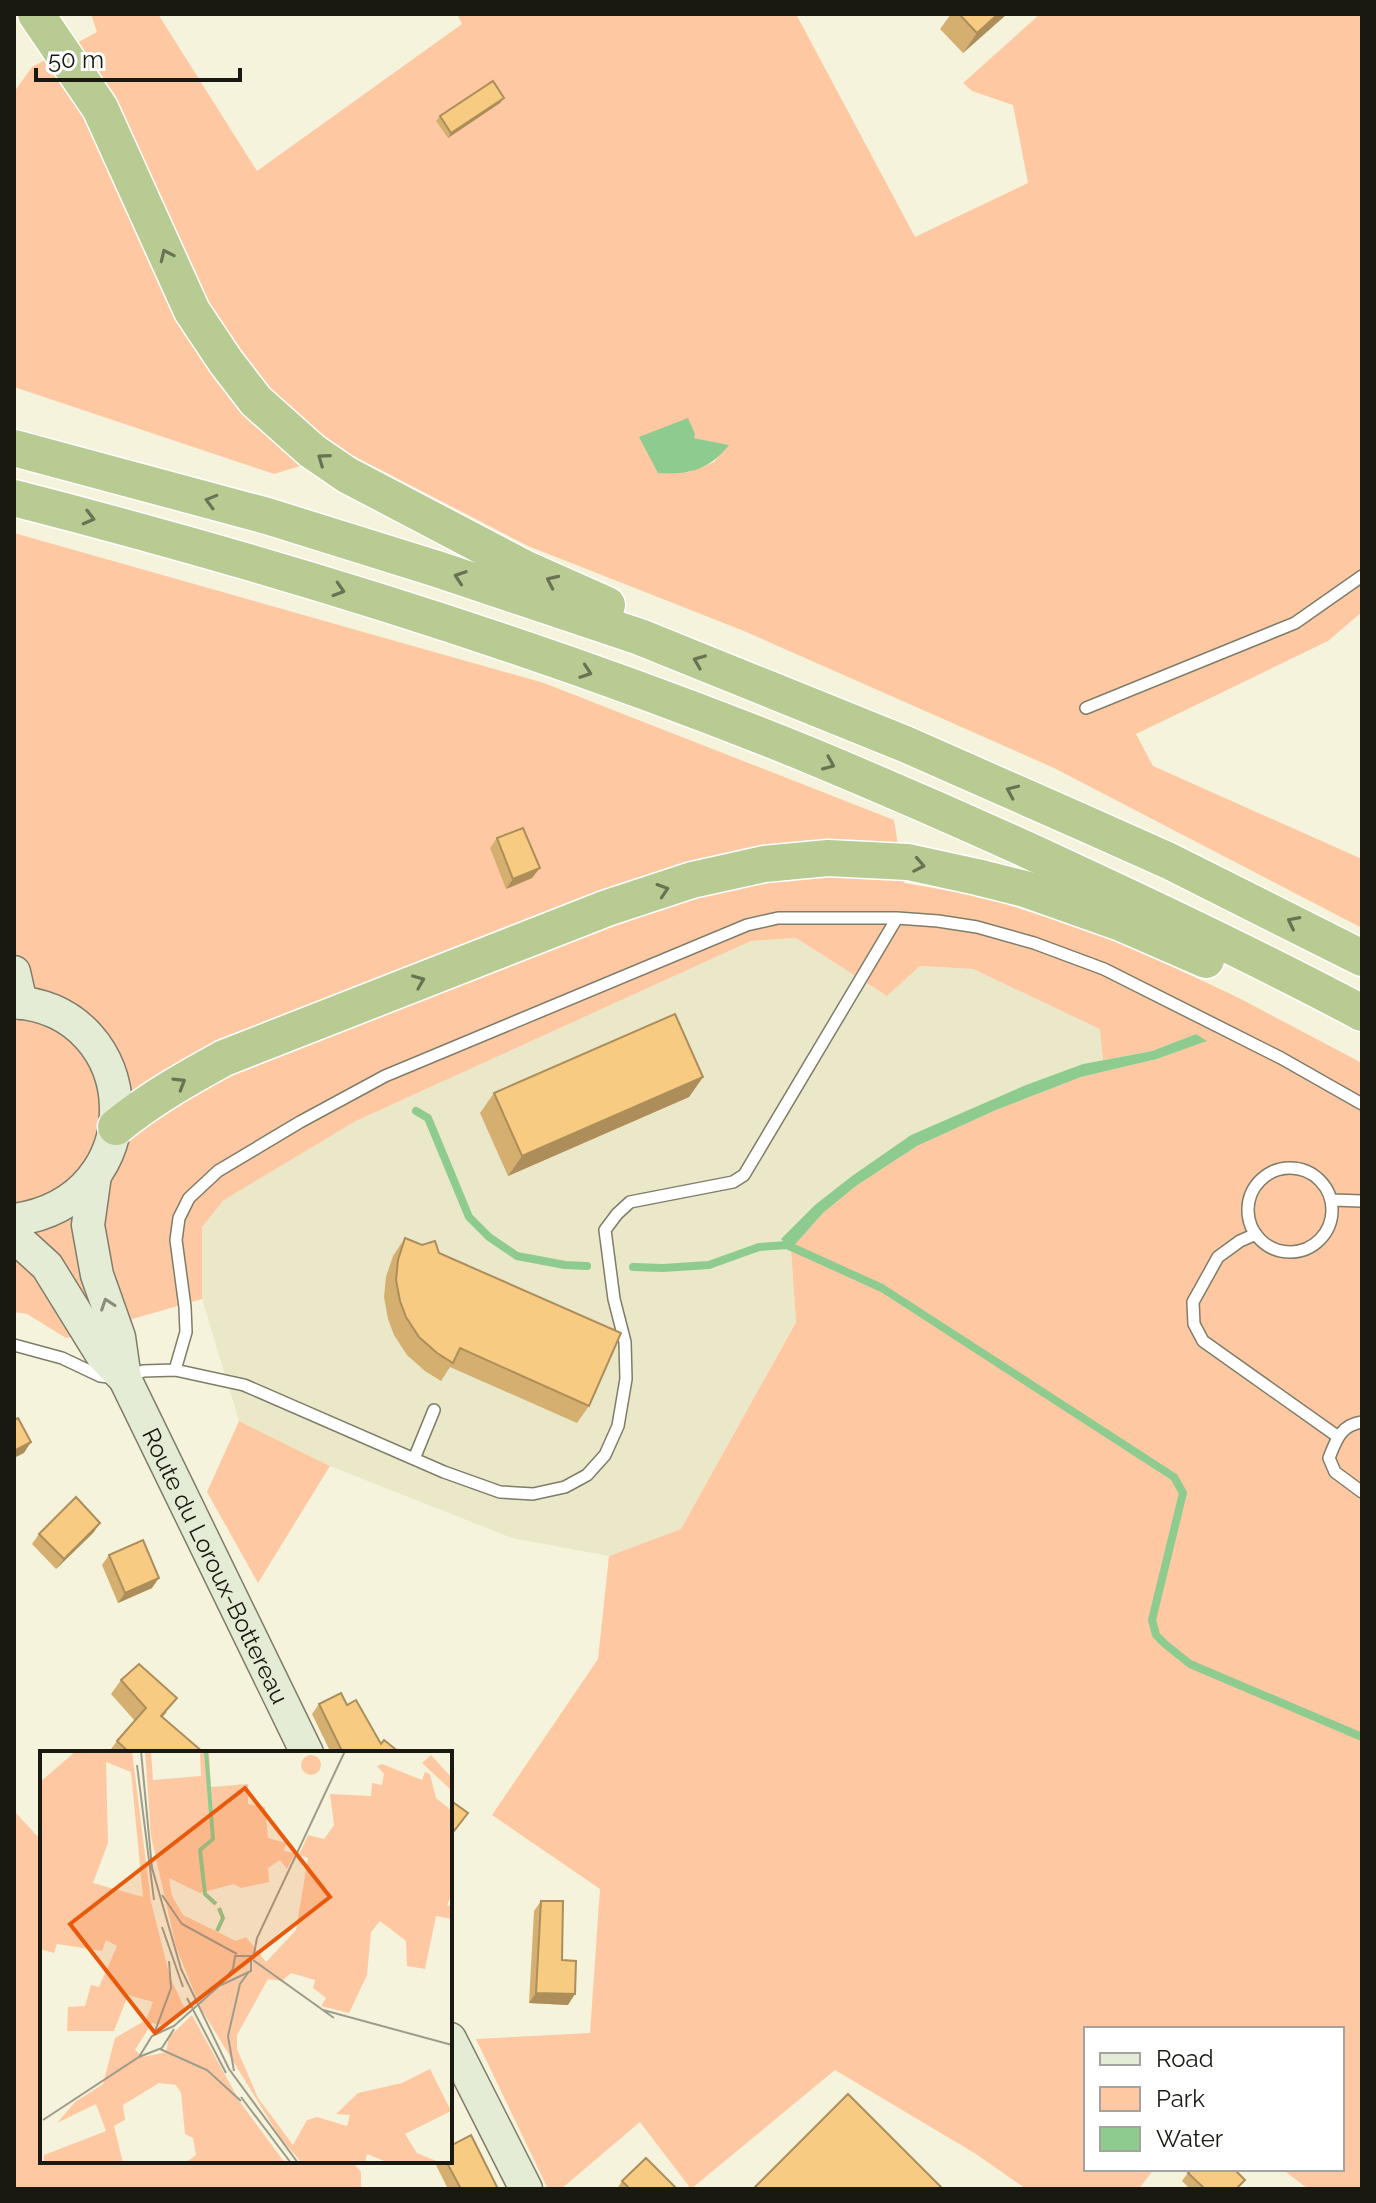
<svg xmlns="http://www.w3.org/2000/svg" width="1376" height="2203" font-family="Raleway,sans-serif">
  <rect width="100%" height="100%" fill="#f5f3db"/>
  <path fill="#ebe7c9" d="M 796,938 L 887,996 L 920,966 L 973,969 L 1101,1029 L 1103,1060 L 1083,1064 L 1026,1085 L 911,1135 L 852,1176 L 782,1240 L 791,1249 L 796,1321 L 681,1529 L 609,1556 L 512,1538 L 330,1466 L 239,1421 L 202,1299 L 202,1227 L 224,1200 L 356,1121 L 751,941 Z"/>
  <path fill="#fec9a2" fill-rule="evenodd" d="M 91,14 L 158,14 L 257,171 L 462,24 L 457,14 L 796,14 L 915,237 L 1028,183 L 1013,105 L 972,91 L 963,83 L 1040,14 L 1362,14 L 1362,612 L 1328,641 L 1136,734 L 1153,766 L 1362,859 L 1362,928 L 1054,768 L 744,631 L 528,546 L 346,452 L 274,474 L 14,387 L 14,92 L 32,67 L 97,32 ZM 695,434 L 694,438 L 728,445 L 714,462 L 687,473 Z
    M 14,533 L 544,683 L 894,820 L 904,883 L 980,896 L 1109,937 L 1237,997 L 1362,1063 L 1362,2189 L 1308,2189 L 1282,2169 L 1342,2169 L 1342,2029 L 1086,2029 L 1086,2169 L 1154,2169 L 1139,2189 L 1026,2189 L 976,2154 L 835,2070 L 691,2189 L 640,2122 L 561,2189 L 548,2189 L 476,2039 L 590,2033 L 600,1889 L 492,1815 L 598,1659 L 609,1556 L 681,1529 L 796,1322 L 791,1249 L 823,1213 L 856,1186 L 917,1146 L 996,1110 L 1081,1077 L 1157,1059 L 1206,1041 L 1196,1034 L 1152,1051 L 1103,1060 L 1100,1029 L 973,969 L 920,966 L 887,996 L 796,938 L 751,941 L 356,1121 L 224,1200 L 202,1227 L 202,1299 L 66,1338 L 27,1314 L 14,1312 Z
    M 239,1421 L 330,1466 L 258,1583 L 207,1492 Z
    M 14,1811 L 42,1841 L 42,2161 L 352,2161 L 361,2172 L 361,2186 L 364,2189 L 14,2189 Z"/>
  <path fill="#8ecb8f" d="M 688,418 L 695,434 L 694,438 L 729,445 C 709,470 689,475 658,473 L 639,437 Z
    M 1196,1034 L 1207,1041 L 1157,1059 L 1081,1077 L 996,1110 L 917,1146 L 856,1186 L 823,1213 L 791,1249 L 781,1239 L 815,1205 L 852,1176 L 911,1135 L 1026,1085 L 1083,1064 L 1152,1051 Z"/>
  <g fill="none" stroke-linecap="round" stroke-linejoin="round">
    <path stroke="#8ecb8f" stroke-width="8" d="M 416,1111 L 428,1118 L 469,1217 L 489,1237 L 517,1256 L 565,1265 L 587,1266
      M 633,1267 L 663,1268 L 709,1265 L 759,1247 L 787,1245 L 882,1288 L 1174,1477 L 1183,1493 L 1152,1620 L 1156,1635 L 1165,1644 L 1190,1664 L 1362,1737"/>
    <defs>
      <path id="service" d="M 1086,708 L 1295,623 L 1362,576
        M1248 1210a42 42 0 1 1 84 0a42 42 0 1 1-84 0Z
        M 1332,1200 L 1362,1201
        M 1256,1234 L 1240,1241 L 1218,1257 L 1193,1302 L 1194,1324 L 1203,1341 L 1337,1436
        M 14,1345 L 62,1358 L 100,1376 L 125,1379 L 143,1371 L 175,1370 L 244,1385 L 444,1472 L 500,1492 L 533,1494 L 565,1487 L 587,1475 L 605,1455 L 618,1426 L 626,1379 L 625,1342 L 614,1299 L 605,1230 L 617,1214 L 630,1202 L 733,1182 L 744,1175 L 897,918
        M 175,1370 L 186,1332 L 185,1307 L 176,1240 L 179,1218 L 189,1198 L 218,1171 L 300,1122 L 385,1076 L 747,925 L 778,918 L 897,918 L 938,921 L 977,927 L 1034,943 L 1104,969 L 1281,1058 L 1362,1104
        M 1362,1422 C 1341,1425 1336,1440 1329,1458 L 1335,1472 L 1362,1492
        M 414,1459 L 434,1410"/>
      <g id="secondary">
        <path d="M 14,972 L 21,1003"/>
        <path d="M 14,1002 C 145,1011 155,1200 14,1220"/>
        <path d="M 95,1175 L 88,1225 L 97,1275 L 119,1337 L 125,1379"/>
        <path id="s1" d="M 14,1236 L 47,1266 L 102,1355 L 125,1379 L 307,1753"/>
        <path d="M 450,2039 L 526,2189"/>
      </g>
      <path id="trunk" d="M 36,14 L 100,108 L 192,311 L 226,362 L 256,401 L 312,451 L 347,475 L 526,569 L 607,605
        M 14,448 L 267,516 L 437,569 L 640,637 L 905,744 L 1084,823 L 1169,861 L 1362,958
        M 14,498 C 283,567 551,650 809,755 C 898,792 987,831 1075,872 C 1172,917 1268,963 1362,1013
        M 116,1127 C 150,1099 186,1079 224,1058 L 607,908 L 692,880 L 764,864 L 828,858 L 908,862 L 977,877 L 1025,889 L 1121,923 L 1206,960"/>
    </defs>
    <use href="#service" stroke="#7f7d68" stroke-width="14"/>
    <use href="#secondary" stroke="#7f7d68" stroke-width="35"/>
    <use href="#trunk" stroke="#fff" stroke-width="39"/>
    <use href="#service" stroke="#fff" stroke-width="11"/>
    <use href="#secondary" stroke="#e5ecd6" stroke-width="32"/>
    <use href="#trunk" stroke="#b8cb92" stroke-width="36"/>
  </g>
  <path fill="#d4af6f" d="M 951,14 L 1007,14 L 963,53 L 940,29 Z
    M 504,98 L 500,103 L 448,138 L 436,121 L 440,116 Z
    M 497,838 L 532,878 L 506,889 L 490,848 Z
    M 703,1077 L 689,1097 L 508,1176 L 480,1113 L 494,1093 Z
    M 405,1238 L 439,1253 L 589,1406 L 577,1423 L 450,1367 L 441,1381 L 425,1371 L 407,1355 L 394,1335 L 388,1319 L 384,1297 L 386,1277 L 393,1256 Z
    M 100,1523 L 93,1533 L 56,1569 L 32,1544 L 39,1534 Z
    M 109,1555 L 152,1588 L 118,1603 L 102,1565 Z
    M 121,1680 L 167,1712 L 163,1717 L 204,1753 L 108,1753 L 117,1741 L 135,1721 L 111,1694 Z
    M 319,1704 L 347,1705 L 381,1744 L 400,1753 L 331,1753 L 312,1714 Z
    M 541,1901 L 562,1960 L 568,2005 L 529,2003 L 534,1911 Z
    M 434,2161 L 450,2161 L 498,2189 L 448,2189 Z
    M 1188,2173 L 1239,2189 L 1190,2189 L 1182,2181 Z
    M 622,2181 L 677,2189 L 617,2189 Z"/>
  <path fill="#ad8e5a" d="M 998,14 L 1007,14 L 963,53 L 977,33 Z
    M 504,98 L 500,103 L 448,138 L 451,133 Z
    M 540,868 L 532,878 L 506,889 L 513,879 Z
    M 703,1077 L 689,1097 L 508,1176 L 522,1156 Z
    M 31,1442 L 24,1453 L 14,1458 L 14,1451 Z
    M 100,1523 L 93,1533 L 56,1569 L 64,1559 Z
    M 159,1578 L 152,1588 L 118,1603 L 125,1593 Z
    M 536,1993 L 575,1994 L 568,2005 L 529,2003 Z"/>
  <path fill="#f7cb81" stroke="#ad8e5a" stroke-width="2" d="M 959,14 L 998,14 L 977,33 Z
    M 493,81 L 504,98 L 451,133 L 440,116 Z
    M 523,828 L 540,868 L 513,879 L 497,838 Z
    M 675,1014 L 703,1077 L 522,1156 L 494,1093 Z
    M 405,1238 L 422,1245 L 435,1241 L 439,1253 L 621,1333 L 589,1406 L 460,1348 L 453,1363 L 437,1353 L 419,1337 L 406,1317 L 400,1301 L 396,1280 L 398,1260 Z
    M 18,1418 L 31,1442 L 14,1451 L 14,1420 Z
    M 76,1497 L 100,1523 L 64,1559 L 39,1534 Z
    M 143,1540 L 159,1578 L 125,1593 L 109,1555 Z
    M 139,1664 L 177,1698 L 161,1716 L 204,1753 L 130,1753 L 117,1741 L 146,1708 L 121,1680 Z
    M 341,1693 L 347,1705 L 356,1700 L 381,1744 L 384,1740 L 400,1753 L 343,1753 L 319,1704 Z
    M 450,1800 L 468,1813 L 450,1836 Z
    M 541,1901 L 563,1901 L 562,1960 L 576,1961 L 575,1994 L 536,1993 Z
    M 848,2094 L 943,2189 L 753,2189 Z
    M 471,2135 L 498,2189 L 461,2189 L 446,2161 L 450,2161 L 450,2146 Z
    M 646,2158 L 677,2189 L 630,2189 L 622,2181 Z
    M 1192,2169 L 1234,2169 L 1245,2180 L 1236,2189 L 1205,2189 L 1188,2173 Z"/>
  <defs><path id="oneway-chevron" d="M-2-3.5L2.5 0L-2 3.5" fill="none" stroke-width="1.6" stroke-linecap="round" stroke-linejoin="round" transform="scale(2)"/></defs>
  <g stroke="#697252">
    <use href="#oneway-chevron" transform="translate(166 255) rotate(-115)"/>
    <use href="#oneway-chevron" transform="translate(323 459) rotate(-145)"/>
    <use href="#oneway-chevron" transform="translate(211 501) rotate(-164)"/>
    <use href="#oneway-chevron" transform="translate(89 518) rotate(15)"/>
    <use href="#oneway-chevron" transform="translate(460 577) rotate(-161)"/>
    <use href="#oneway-chevron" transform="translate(552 581) rotate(-155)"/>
    <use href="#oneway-chevron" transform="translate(339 590) rotate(17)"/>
    <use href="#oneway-chevron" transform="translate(699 661) rotate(-158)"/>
    <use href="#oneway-chevron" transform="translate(586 672) rotate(19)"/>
    <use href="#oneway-chevron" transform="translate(829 764) rotate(23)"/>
    <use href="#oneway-chevron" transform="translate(1012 791) rotate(-156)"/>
    <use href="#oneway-chevron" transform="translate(919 865) rotate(11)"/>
    <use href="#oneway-chevron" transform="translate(663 890) rotate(-18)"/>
    <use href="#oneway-chevron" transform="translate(1293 922) rotate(-153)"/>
    <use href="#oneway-chevron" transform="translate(419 981) rotate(-22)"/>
    <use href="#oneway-chevron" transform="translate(180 1083) rotate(-31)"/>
  </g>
  <use stroke="#8a8d7d" href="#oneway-chevron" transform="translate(107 1304) rotate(-109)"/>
  <g text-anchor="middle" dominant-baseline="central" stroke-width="7" stroke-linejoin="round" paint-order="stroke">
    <g font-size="24" fill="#1a1911" stroke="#fff">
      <text stroke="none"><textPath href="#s1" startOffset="390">Route du Loroux-Bottereau</textPath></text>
    </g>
  </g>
  <g transform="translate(40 1751)">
    <rect width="412" height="412" fill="#f5f3db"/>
    <path d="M 36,0 L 92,0 L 111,151 L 130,226 L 145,258 L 127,275 L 112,272 L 95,299 L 103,306 L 126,301 L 129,286 L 152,264 L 200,351 L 245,412 L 145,412 L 156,404 L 153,387 L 145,383 L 141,342 L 136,334 L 119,332 L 83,354 L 85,369 L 74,375 L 83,412 L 4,412 L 4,404 L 66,380 L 56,353 L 17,372 L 35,351 L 63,333 L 75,287 L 106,269 L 113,251 L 88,244 L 74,280 L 27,280 L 28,256 L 45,255 L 51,234 L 59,236 L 77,195 L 66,189 L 62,200 L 17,193 L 14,202 L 0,198 L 0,31 ZM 66,11 L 91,21 L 103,146 L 53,132 L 68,92 ZM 105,0 L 111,0 L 113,29 L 161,25 L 160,3 L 169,0 L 171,36 L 208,33 L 208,53 L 225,56 L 228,87 L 246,92 L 244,100 L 255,102 L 247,118 L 240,109 L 228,117 L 229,131 L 201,137 L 194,133 L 160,142 L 129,127 L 132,145 L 143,164 L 196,190 L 206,186 L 226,211 L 256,179 L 268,107 L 259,104 L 268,84 L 284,88 L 294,74 L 290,43 L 331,45 L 332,32 L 342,34 L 344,23 L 337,15 L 342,13 L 382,29 L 385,21 L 390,23 L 396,47 L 412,60 L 412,143 L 407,154 L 412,156 L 412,168 L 396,165 L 385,218 L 367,215 L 366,190 L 340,170 L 331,181 L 327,224 L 309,262 L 281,255 L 286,247 L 273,237 L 275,229 L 251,222 L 242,230 L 228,228 L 197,284 L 197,298 L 218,347 L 253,394 L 267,369 L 277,366 L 307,375 L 310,364 L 296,363 L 318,342 L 362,332 L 390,318 L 411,360 L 365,383 L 377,402 L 401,412 L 349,412 L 327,403 L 325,412 L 262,412 L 241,388 L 161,258 L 136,196 L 111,85 ZM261 14a10 10 0 1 1 20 0a10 10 0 1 1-20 0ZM 391,4 L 412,27 L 410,38 L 382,12 Z" fill="#fec9a2" fill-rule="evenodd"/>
    <path fill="none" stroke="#8ecb8f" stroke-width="4" d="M 166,0 L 173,88 L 160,99 L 165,143 L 176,153M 177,180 L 183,167 L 179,157"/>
    <path fill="none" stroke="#9d9c8a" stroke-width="2" d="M 101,0 L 112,117 L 141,218 L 189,318 L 258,412M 97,14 L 114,149M 122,144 L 142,173 L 197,203M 122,176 L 143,236M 213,208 L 217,187 L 305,0M 213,209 L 294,267M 147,247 L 186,322M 283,259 L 412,294M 114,283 L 131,237 L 129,210M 120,298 L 167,319 L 201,350M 99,306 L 112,285 L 134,275 L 179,235 L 193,218 L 195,205 L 211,205 L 211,220 L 179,235M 194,320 L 188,285 L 200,233 L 208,222M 201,346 L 251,412M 3,369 L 99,306 L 122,297 L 134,278"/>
    <path fill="#e8590c" fill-opacity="0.15" stroke="#e8590c" stroke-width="4" d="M 205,37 L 290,146 L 115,282 L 30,173 Z"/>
    <rect width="412" height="412" fill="none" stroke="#1a1911" stroke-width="4"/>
  </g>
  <rect width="1376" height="2203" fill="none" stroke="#1a1911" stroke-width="32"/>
  <rect x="1084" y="2027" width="260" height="144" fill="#ffffff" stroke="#a3a3a0" stroke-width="2"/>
  <rect x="1100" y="2053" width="40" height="12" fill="#e5ecd6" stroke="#a3a3a0" stroke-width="2"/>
  <text x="1156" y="2067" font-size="24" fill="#1a1911">Road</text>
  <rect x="1100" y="2087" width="40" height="24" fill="#fec9a2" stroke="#a3a3a0" stroke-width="2"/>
  <text x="1156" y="2107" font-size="24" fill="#1a1911">Park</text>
  <rect x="1100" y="2127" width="40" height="24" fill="#8ecb8f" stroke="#a3a3a0" stroke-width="2"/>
  <text x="1156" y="2147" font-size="24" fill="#1a1911">Water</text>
  <path d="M36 68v12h204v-12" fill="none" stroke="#1a1911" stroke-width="4"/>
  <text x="48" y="68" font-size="24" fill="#1a1911" stroke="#ffffff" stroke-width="6" paint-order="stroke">50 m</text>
</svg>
